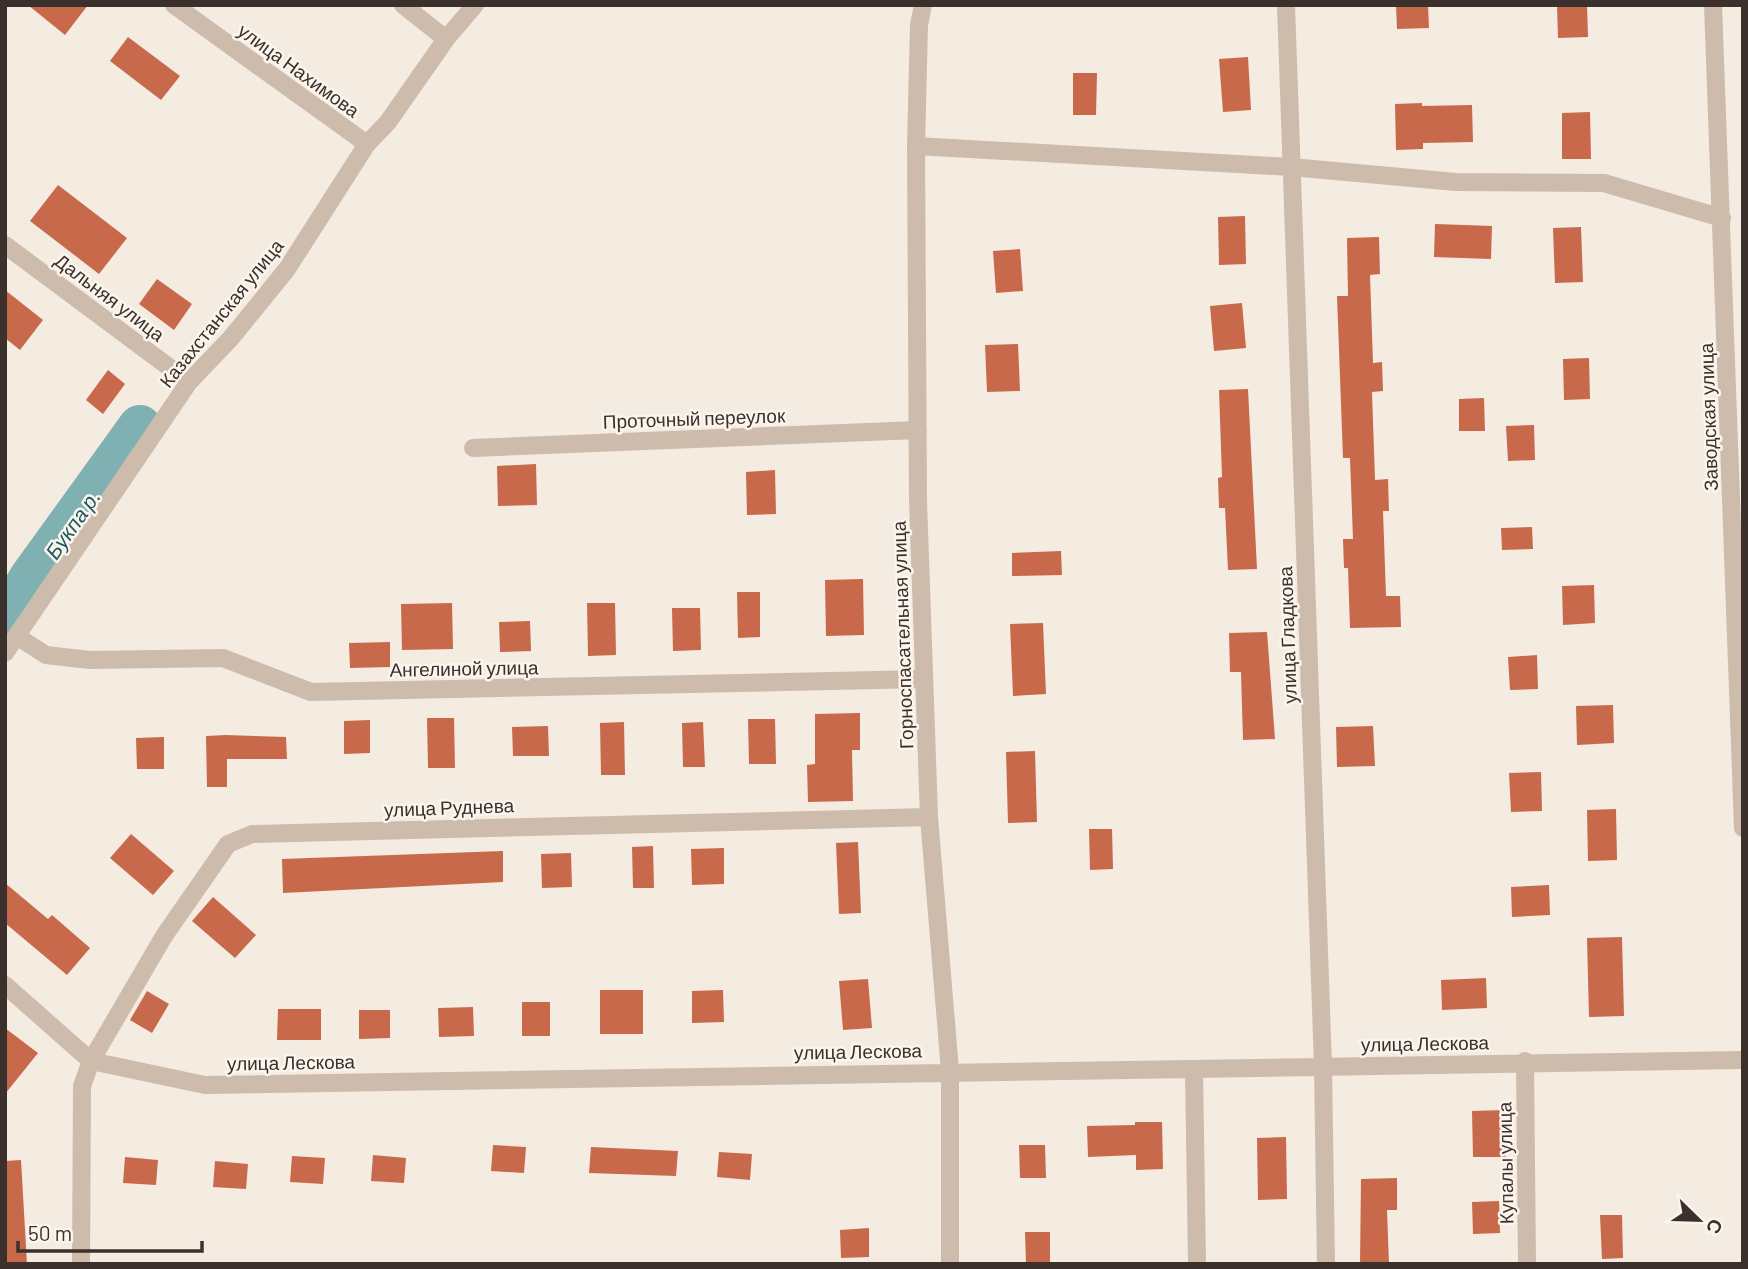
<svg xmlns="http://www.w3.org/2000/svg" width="1748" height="1269" font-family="Barlow,sans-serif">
  <rect width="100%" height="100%" fill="#f4ebe1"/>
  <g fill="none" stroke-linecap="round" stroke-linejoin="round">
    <path stroke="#7fb0b2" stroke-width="44" d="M 5,621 L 31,578 L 140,427"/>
  </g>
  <path fill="#c8694b" d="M 28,5 L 88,5 L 65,35 Z
    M 1396,5 L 1428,5 L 1429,28 L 1397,29 Z
    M 1557,5 L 1587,5 L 1588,37 L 1558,38 Z
    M 128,37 L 180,76 L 161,100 L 110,61 Z
    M 1248,57 L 1251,110 L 1223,112 L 1219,59 Z
    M 1073,73 L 1097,73 L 1096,115 L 1073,115 Z
    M 1422,103 L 1422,106 L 1472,105 L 1473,142 L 1423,143 L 1423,149 L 1396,150 L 1395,104 Z
    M 1590,112 L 1591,159 L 1562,159 L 1562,113 Z
    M 58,185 L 127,238 L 99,274 L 30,221 Z
    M 1245,216 L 1246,264 L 1219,265 L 1218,217 Z
    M 1435,224 L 1492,226 L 1491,259 L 1434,257 Z
    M 1581,227 L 1583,282 L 1555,283 L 1553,228 Z
    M 1379,237 L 1380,274 L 1370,275 L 1373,363 L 1382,362 L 1383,391 L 1372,392 L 1375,480 L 1388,479 L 1389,511 L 1383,511 L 1386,596 L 1400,596 L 1401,627 L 1350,628 L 1348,568 L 1344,568 L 1343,539 L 1353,539 L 1350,458 L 1343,458 L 1337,296 L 1348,296 L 1347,238 Z
    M 1020,249 L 1023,291 L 996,293 L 993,251 Z
    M 157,279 L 192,304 L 174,330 L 139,304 Z
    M 5,290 L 43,320 L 20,350 L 5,338 Z
    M 1242,303 L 1246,348 L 1214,351 L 1210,306 Z
    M 1018,344 L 1020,391 L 987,392 L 985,345 Z
    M 1589,358 L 1590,399 L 1564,400 L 1563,359 Z
    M 108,370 L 125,384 L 103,414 L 86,400 Z
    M 1248,389 L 1257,569 L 1228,570 L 1225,508 L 1219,508 L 1218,478 L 1222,477 L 1219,390 Z
    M 1484,398 L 1485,431 L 1459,431 L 1459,399 Z
    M 1534,425 L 1535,460 L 1508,461 L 1506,426 Z
    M 536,464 L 537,505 L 498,506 L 497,466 Z
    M 775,470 L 776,514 L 747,515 L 746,472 Z
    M 1532,527 L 1533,549 L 1502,550 L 1501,528 Z
    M 1061,551 L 1062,575 L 1012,576 L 1012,553 Z
    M 863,579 L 864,635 L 826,636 L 825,580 Z
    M 1594,585 L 1595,623 L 1563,625 L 1562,586 Z
    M 737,592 L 760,592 L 760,637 L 738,638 Z
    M 452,603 L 453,649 L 402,650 L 401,604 Z
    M 587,603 L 615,603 L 616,655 L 588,656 Z
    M 672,608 L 700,608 L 701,650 L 673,651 Z
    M 530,621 L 531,651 L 500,652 L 499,622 Z
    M 1043,623 L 1046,694 L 1013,696 L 1010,624 Z
    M 1267,632 L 1275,739 L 1243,740 L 1241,672 L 1230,672 L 1229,633 Z
    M 390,642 L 390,667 L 350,668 L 349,643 Z
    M 1537,655 L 1538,689 L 1510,690 L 1508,657 Z
    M 1613,705 L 1614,743 L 1577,745 L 1576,706 Z
    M 860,713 L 860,750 L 852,750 L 853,801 L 808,802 L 807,765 L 815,764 L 815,714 Z
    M 427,718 L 454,718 L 455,768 L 428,768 Z
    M 748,719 L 775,719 L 776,764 L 749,764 Z
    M 370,720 L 370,753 L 344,754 L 344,721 Z
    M 624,722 L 625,775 L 601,775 L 600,723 Z
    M 703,722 L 705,767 L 683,767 L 682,723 Z
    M 548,726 L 549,756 L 513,756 L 512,727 Z
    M 1373,726 L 1375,766 L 1337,767 L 1336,727 Z
    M 226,735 L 286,737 L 287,759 L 227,759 L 227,787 L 207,787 L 206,736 Z
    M 164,737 L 164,769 L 137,769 L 136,738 Z
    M 1035,751 L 1037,822 L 1008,823 L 1006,752 Z
    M 1541,772 L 1542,811 L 1511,812 L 1509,773 Z
    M 1616,809 L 1617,860 L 1588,861 L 1587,810 Z
    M 1089,829 L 1112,829 L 1113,869 L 1090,870 Z
    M 131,834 L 174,871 L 153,895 L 110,858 Z
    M 858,842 L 861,913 L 839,914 L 836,843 Z
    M 653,846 L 654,888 L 633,888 L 632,847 Z
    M 724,848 L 724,884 L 692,885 L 691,849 Z
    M 503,851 L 503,882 L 283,893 L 282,859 Z
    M 571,853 L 572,887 L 542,888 L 541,854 Z
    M 5,883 L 48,919 L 52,915 L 90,948 L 67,975 L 5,923 Z
    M 1549,885 L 1550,915 L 1512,917 L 1511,887 Z
    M 213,897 L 256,935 L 235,958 L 192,921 Z
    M 1622,937 L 1624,1016 L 1589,1017 L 1587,938 Z
    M 1486,978 L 1487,1008 L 1442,1010 L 1441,980 Z
    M 868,979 L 872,1028 L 843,1030 L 839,981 Z
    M 600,990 L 643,990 L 643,1034 L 600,1034 Z
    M 723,990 L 724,1022 L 692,1023 L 692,991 Z
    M 147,991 L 169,1004 L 152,1033 L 130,1020 Z
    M 522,1002 L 550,1002 L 550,1036 L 522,1036 Z
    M 473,1007 L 474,1036 L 439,1037 L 438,1008 Z
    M 278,1009 L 321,1009 L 321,1040 L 277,1040 Z
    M 359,1010 L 390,1010 L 390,1038 L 359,1039 Z
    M 5,1028 L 38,1053 L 5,1094 Z
    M 1505,1110 L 1506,1157 L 1473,1157 L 1472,1111 Z
    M 1135,1122 L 1162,1122 L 1163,1169 L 1136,1170 L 1136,1155 L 1088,1157 L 1087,1126 L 1135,1125 Z
    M 1286,1137 L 1287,1199 L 1258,1200 L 1257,1138 Z
    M 493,1145 L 526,1147 L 524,1173 L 491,1171 Z
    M 1019,1145 L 1045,1145 L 1046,1178 L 1020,1178 Z
    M 591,1147 L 678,1151 L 676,1176 L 589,1173 Z
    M 719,1152 L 752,1154 L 750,1180 L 717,1177 Z
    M 373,1155 L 406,1158 L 404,1183 L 371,1181 Z
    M 292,1156 L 325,1158 L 323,1184 L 290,1182 Z
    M 125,1157 L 158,1160 L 156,1185 L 123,1183 Z
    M 21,1160 L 27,1264 L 5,1264 L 5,1161 Z
    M 215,1161 L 248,1164 L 246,1189 L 213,1187 Z
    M 1397,1178 L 1397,1210 L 1387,1210 L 1389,1264 L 1360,1264 L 1361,1179 Z
    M 1499,1201 L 1500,1233 L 1473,1234 L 1472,1202 Z
    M 1600,1215 L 1622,1215 L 1623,1258 L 1602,1259 Z
    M 869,1228 L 869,1257 L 841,1258 L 840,1230 Z
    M 1025,1232 L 1050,1232 L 1050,1264 L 1026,1264 Z"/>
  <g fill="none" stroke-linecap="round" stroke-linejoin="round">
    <path stroke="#cdbbac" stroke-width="18" d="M 174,5 L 367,144
      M 403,5 L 446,39
      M 923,5 L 919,25 L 916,146 L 918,500 L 929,817 L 950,1071 L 950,1264
      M 1286,5 L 1323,1066 L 1326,1264
      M 1713,5 L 1743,828
      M 916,146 L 1291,167 L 1456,182 L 1604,183 L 1722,218
      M 5,245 L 189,382
      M 473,448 L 918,430
      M 18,637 L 46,655 L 90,660 L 223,658 L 311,692 L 923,679
      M 5,653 L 189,382 L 231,338 L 287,269 L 367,144 L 388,122 L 446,39 L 475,5
      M 5,985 L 91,1061 L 205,1085 L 1743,1060
      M 1525,1061 L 1527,1264
      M 1194,1070 L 1197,1264
      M 81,1264 L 82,1086 L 91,1061 L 164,936 L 228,844 L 252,834 L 929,817"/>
  </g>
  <g text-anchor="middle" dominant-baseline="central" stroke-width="5" stroke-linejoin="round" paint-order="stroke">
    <g font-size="19" fill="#3b302b" stroke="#fbf5ee">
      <text transform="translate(299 70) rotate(36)">улица Нахимова</text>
      <text transform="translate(110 297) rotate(37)">Дальняя улица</text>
      <text transform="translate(221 313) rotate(-51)">Казахстанская улица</text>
      <text transform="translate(1708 417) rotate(-92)">Заводская улица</text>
      <text transform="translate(694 418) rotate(-2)">Проточный переулок</text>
      <text transform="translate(902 635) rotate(-92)">Горноспасательная улица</text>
      <text transform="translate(1287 635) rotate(-92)">улица Гладкова</text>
      <text transform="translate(464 668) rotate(-1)">Ангелиной улица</text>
      <text transform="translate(449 807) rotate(-2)">улица Руднева</text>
      <text transform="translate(1425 1043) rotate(-1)">улица Лескова</text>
      <text transform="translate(858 1051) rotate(-1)">улица Лескова</text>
      <text transform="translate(291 1062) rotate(-1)">улица Лескова</text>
      <text transform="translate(1505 1163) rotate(-91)">Купалы улица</text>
    </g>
    <g font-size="21" font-style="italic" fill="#1f5a5e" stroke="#fbf5ee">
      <text transform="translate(72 524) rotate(-55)">Букпа р.</text>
    </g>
  </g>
  <rect width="1748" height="1269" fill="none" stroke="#3b302b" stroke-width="14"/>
  <g transform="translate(1699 1220) rotate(113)" stroke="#fbf5ee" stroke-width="5" paint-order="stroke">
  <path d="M0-5L12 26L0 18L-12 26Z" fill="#3b302b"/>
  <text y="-10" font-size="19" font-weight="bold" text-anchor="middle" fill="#3b302b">С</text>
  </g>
  <path d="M18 1241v10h184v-10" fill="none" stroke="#3b302b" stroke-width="3.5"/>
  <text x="28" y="1241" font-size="21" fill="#3b302b" stroke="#fbf5ee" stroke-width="5" paint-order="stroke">50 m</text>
</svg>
